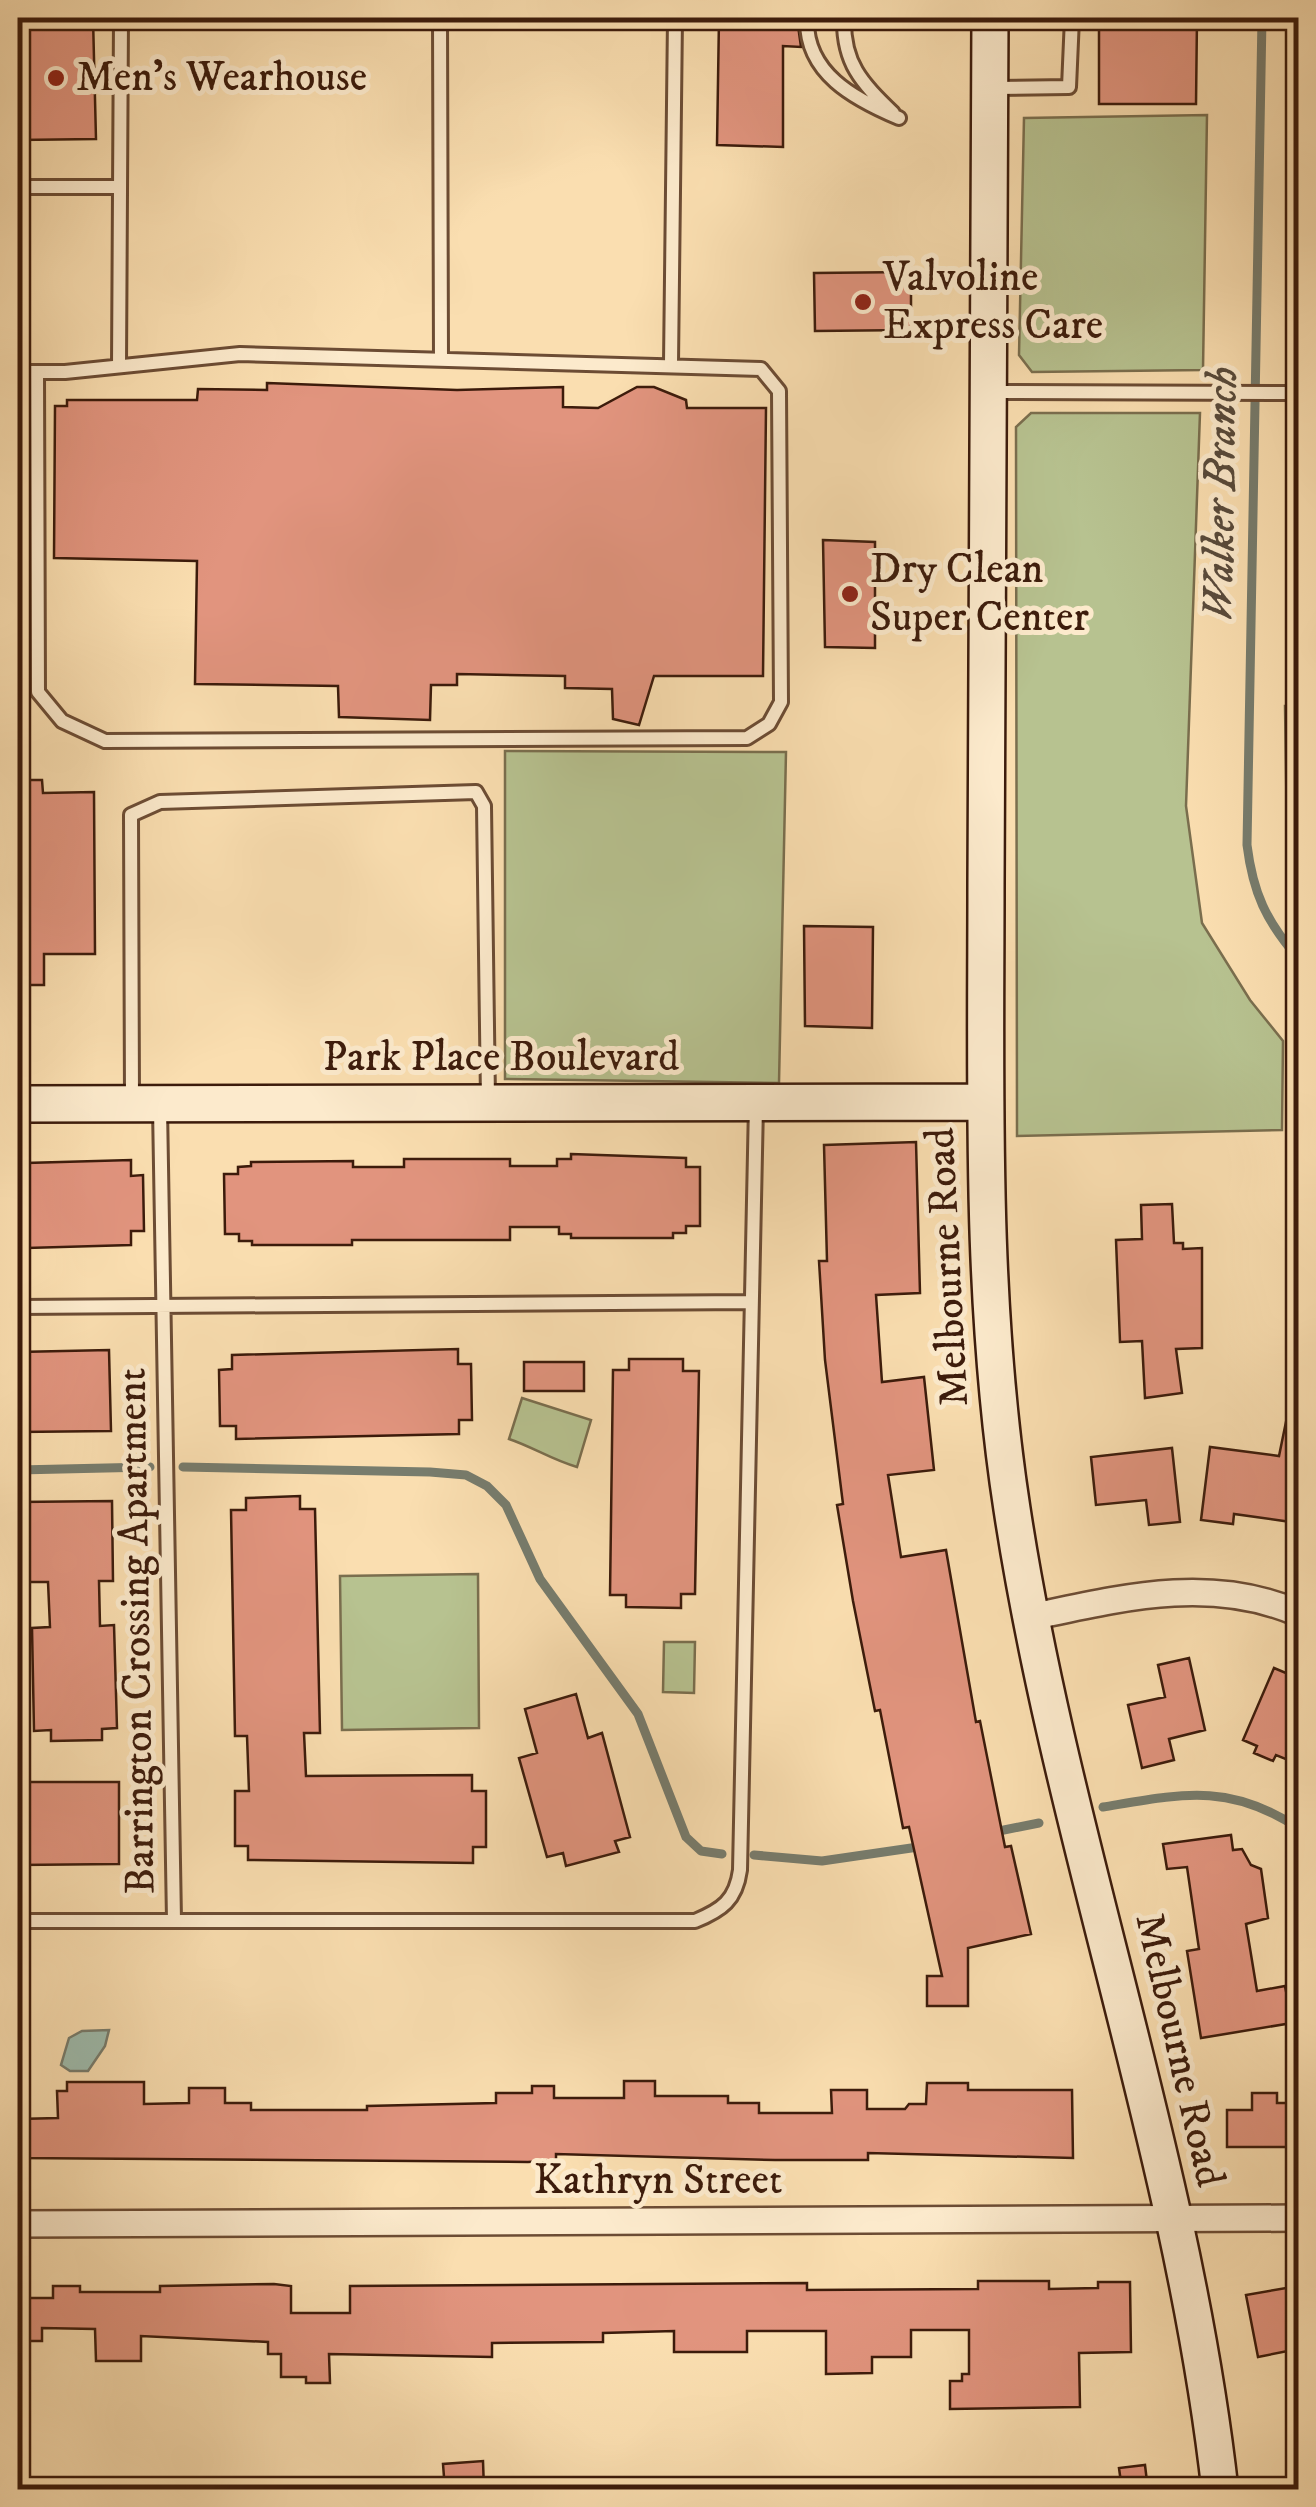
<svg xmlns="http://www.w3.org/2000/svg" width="1316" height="2507" font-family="'IM FELL DW Pica',serif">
  <rect width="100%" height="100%" fill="#fadeb0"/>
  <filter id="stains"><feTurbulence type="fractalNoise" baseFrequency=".002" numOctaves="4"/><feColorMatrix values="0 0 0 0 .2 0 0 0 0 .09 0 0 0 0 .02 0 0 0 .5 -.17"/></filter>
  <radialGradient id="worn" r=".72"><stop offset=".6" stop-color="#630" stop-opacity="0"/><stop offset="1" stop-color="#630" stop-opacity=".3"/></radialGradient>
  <path fill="#b7c290" stroke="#7a6e4e" stroke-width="2.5" d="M 1207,115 L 1203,370 L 1032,372 L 1019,355 L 1024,118 Z
    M 1031,413 L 1200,413 L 1186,806 L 1202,923 L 1250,1000 L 1283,1041 L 1282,1130 L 1017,1136 L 1016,427 Z
    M 1285,706 L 1298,707 L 1298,878 L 1287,834 Z
    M 505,751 L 786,752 L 779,1083 L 505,1079 Z
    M 522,1398 L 591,1420 L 577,1467 C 552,1460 533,1447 509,1439 Z
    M 478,1574 L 479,1728 L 342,1730 L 340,1576 Z
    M 664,1642 L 695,1642 L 694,1693 L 663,1692 Z"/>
  <path fill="#9ebcae" stroke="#777c6d" stroke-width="2.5" d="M 109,2030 L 105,2046 L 88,2071 L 70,2071 L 61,2065 L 69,2038 L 82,2031 Z"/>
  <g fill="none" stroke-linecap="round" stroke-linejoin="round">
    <path stroke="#777c6d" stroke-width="9" d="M 1262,18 L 1247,845 C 1253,893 1266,921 1298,958
      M 183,1467 L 430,1472 L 466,1475 L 487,1486 L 506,1505 L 540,1579 L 638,1714 L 686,1837 L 701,1851 L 722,1854
      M 18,1470 L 150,1467
      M 1103,1807 C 1181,1794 1229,1782 1298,1828
      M 994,1832 L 1039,1823
      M 754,1855 L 822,1861 L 925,1846"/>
  </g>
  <path fill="#e1947e" stroke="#3c1b0b" stroke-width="2.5" d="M 18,18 L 93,18 L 96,139 L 18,140 Z
    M 719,18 L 797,18 L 801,47 L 783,46 L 783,147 L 717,145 Z
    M 1099,18 L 1197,18 L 1196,104 L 1099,104 Z
    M 911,272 L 911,330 L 815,331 L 814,273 Z
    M 267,383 L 457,390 L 563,387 L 563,407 L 598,408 L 637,387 L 654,387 L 686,400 L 687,408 L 766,408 L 763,676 L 654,676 L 639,725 L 613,719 L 612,689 L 565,688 L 565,676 L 457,674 L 457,685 L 431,685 L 430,720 L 339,717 L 338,686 L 195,684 L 197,561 L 54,558 L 55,406 L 67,406 L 67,400 L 197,400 L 198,389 L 267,390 Z
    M 823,540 L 875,542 L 875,648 L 825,647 Z
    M 18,780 L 42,780 L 43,793 L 94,792 L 95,954 L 44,954 L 44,985 L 18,985 Z
    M 804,926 L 873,927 L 872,1028 L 805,1026 Z
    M 916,1142 L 920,1293 L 876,1295 L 882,1382 L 924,1377 L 934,1470 L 888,1475 L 901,1557 L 946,1550 L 976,1722 L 980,1721 L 1005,1847 L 1011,1846 L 1031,1934 L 968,1948 L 968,2006 L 927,2006 L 927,1976 L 942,1976 L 909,1827 L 903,1828 L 880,1710 L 875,1711 L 853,1601 L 837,1505 L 843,1504 L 825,1360 L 819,1261 L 827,1261 L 824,1145 Z
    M 571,1154 L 686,1158 L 686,1167 L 700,1167 L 700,1226 L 686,1226 L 686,1233 L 673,1233 L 673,1238 L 571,1238 L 571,1234 L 559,1234 L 559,1227 L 510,1227 L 510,1240 L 352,1240 L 352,1245 L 252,1245 L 252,1241 L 239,1241 L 239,1234 L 225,1234 L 224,1174 L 238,1174 L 238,1167 L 251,1166 L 251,1162 L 353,1161 L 353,1167 L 404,1167 L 404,1159 L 510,1159 L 510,1166 L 557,1166 L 557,1159 L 571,1159 Z
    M 131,1160 L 131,1176 L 143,1175 L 144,1231 L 131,1231 L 131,1245 L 27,1248 L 27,1231 L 18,1231 L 18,1179 L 26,1179 L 26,1163 Z
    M 1172,1204 L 1174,1243 L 1183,1243 L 1183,1249 L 1202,1248 L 1202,1348 L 1176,1349 L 1182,1393 L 1145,1398 L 1142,1341 L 1120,1342 L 1116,1240 L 1142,1239 L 1141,1205 Z
    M 458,1349 L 458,1364 L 471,1364 L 472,1420 L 459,1420 L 459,1434 L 236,1439 L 236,1426 L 220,1426 L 219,1370 L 232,1369 L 232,1355 Z
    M 109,1350 L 111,1431 L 18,1432 L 18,1352 Z
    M 629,1359 L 683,1359 L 683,1371 L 699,1371 L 695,1594 L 681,1594 L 681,1608 L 626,1607 L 626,1595 L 610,1595 L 613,1370 L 629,1370 Z
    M 524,1362 L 584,1362 L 584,1391 L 524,1391 Z
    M 1288,1412 L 1298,1413 L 1291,1522 L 1234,1514 L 1233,1524 L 1201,1520 L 1210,1447 L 1279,1456 Z
    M 1172,1448 L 1180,1522 L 1149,1525 L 1146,1500 L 1096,1505 L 1091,1457 Z
    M 300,1496 L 300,1509 L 315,1509 L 320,1733 L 304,1733 L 306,1776 L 472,1775 L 472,1791 L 486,1791 L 486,1847 L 473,1847 L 473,1863 L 248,1860 L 248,1846 L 235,1846 L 235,1791 L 249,1791 L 247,1736 L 235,1736 L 231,1510 L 246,1510 L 246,1498 Z
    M 112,1501 L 113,1581 L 99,1581 L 100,1626 L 114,1625 L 117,1728 L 102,1729 L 102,1740 L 51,1741 L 51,1730 L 34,1731 L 32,1628 L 50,1627 L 48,1582 L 18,1582 L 18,1502 Z
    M 1189,1658 L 1205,1730 L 1169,1739 L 1174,1760 L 1142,1768 L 1128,1705 L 1165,1697 L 1158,1665 Z
    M 1274,1668 L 1298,1678 L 1298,1764 L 1276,1755 L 1273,1761 L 1254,1753 L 1257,1746 L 1243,1740 Z
    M 576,1694 L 588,1738 L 602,1733 L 630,1837 L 615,1841 L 619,1852 L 566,1866 L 563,1853 L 547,1857 L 519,1758 L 537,1753 L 525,1709 Z
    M 18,1782 L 119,1782 L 119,1864 L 18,1865 Z
    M 1231,1835 L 1233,1850 L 1242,1849 L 1251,1865 L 1261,1869 L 1268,1918 L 1246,1924 L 1257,1991 L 1285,1986 L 1292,2023 L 1201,2038 L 1187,1951 L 1199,1949 L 1187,1867 L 1167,1869 L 1163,1844 Z
    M 624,2081 L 655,2081 L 655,2096 L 728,2096 L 728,2103 L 759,2103 L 759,2113 L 832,2113 L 831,2090 L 867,2090 L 867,2109 L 905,2109 L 909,2104 L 926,2104 L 927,2083 L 968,2083 L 968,2090 L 1072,2090 L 1073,2158 L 868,2153 L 868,2160 L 775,2160 L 556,2154 L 556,2160 L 528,2162 L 18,2158 L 18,2119 L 58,2118 L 57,2091 L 67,2091 L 67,2082 L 144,2082 L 144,2104 L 189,2103 L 189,2088 L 225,2088 L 225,2103 L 251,2103 L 251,2110 L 367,2110 L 367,2106 L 496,2103 L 496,2093 L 532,2093 L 532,2086 L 554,2086 L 554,2098 L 624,2098 Z
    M 1252,2093 L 1277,2093 L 1277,2103 L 1298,2103 L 1298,2147 L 1227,2147 L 1227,2110 L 1252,2110 Z
    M 978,2281 L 1049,2281 L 1049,2289 L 1098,2288 L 1098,2282 L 1130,2282 L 1131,2352 L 1079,2353 L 1080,2407 L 950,2409 L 950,2381 L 962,2381 L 962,2374 L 969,2374 L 969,2330 L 911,2330 L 911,2357 L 872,2357 L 872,2373 L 826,2374 L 826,2331 L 747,2331 L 747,2352 L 674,2352 L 674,2331 L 603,2333 L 603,2342 L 492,2343 L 492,2357 L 329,2354 L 330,2383 L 306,2383 L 306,2377 L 281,2377 L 281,2354 L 268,2354 L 268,2342 L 141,2336 L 141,2361 L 96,2361 L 95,2329 L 42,2328 L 42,2341 L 18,2341 L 18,2298 L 53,2298 L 53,2286 L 80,2286 L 80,2292 L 160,2292 L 160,2286 L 274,2284 L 291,2286 L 291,2313 L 350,2313 L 350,2286 L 807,2283 L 807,2290 L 978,2289 Z
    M 1298,2286 L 1298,2349 L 1258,2357 L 1246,2295 Z
    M 483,2461 L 484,2490 L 445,2490 L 443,2464 Z
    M 1145,2465 L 1148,2490 L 1122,2490 L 1119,2468 Z"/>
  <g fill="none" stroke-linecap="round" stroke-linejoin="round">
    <defs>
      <path id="lane" d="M 440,18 L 441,359
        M 807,18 C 805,73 854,99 899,118
        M 844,18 C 843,63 861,82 893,113
        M 992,88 L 1069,87 L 1072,18
        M 18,187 L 120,187
        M 671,364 L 675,18
        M 119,366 L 121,18
        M 18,372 L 65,372 L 240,354 L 761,369 L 779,391 L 781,702 L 769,724 L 747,738 L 105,741 L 62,721 L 38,692 L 37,372
        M 991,392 L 1298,393
        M 132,1101 L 131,815 L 160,802 L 476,792 L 484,806 L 488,1100
        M 160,1108 L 174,1920
        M 18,1307 L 750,1302
        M 18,1921 L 695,1921 C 722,1910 736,1900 740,1870 L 756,1105"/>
      <path id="street" d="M 1031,1617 C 1121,1598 1210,1575 1298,1613
        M 18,2224 L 1298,2218"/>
      <path id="secondary" d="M 990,18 C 988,306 986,594 986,883 C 986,1092 980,1302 1012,1509 C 1062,1839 1183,2157 1220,2490
        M 18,1104 L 985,1102"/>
    </defs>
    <use href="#lane" stroke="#6c4c34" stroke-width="18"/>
    <use href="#street" stroke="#6c4c34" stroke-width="30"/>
    <use href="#secondary" stroke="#3c1b0b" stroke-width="40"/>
    <use href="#lane" stroke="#fceacc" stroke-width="12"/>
    <use href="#street" stroke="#fceacc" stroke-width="25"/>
    <use href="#secondary" stroke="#fceacc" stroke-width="35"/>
  </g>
  <g fill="#8f2418" stroke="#fceacc" stroke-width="4">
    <circle cx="56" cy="78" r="10"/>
    <circle cx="863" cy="302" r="10"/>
    <circle cx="850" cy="594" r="10"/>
  </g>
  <g text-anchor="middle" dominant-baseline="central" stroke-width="10" stroke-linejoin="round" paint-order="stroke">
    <g font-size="42" fill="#3c1b0b" stroke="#fceacc" text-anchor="start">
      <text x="76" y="78">Men's Wearhouse</text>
      <text x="883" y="278">Valvoline<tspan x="883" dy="48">Express Care</tspan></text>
      <text x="870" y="570">Dry Clean<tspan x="870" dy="48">Super Center</tspan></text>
    </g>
    <g font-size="42" fill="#3c1b0b" stroke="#fceacc">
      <text x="501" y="1058">Park Place Boulevard</text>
      <text transform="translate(948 1267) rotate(-93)">Melbourne Road</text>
      <text transform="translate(137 1631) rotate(-91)">Barrington Crossing Apartment</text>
      <text transform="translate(1179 2050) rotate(77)">Melbourne Road</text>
      <text x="658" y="2181">Kathryn Street</text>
    </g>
    <g font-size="45" font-style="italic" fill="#594b3c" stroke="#fceacc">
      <text transform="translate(1221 494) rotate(-89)">Walker Branch</text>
    </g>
  </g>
  <rect width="1316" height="2507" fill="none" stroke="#fadeb0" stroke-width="60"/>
  <rect x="20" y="20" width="1276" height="2467" fill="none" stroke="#3c1b0b" stroke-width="5"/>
  <rect x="30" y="30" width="1256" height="2447" fill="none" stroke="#3c1b0b" stroke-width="2.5"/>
  <rect width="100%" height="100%" filter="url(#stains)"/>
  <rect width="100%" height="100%" fill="url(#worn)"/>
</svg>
